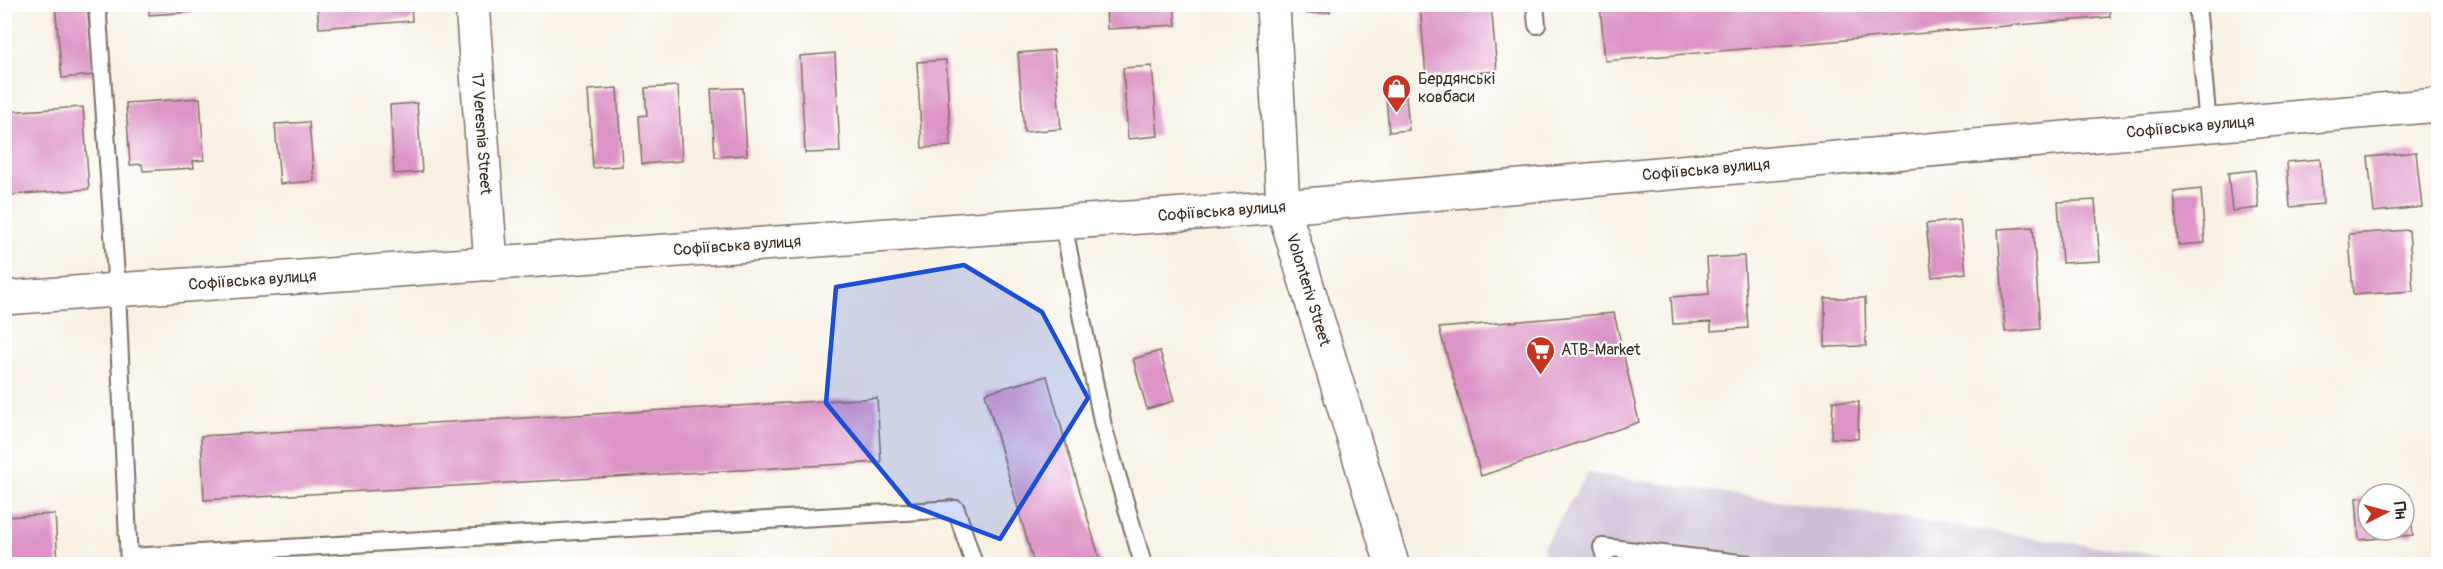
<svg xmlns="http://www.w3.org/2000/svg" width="2443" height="569" font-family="Pangolin,sans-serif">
  <rect width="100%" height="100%" fill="#fff"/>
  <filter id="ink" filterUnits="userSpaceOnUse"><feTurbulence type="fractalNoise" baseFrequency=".0167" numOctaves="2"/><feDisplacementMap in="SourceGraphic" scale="12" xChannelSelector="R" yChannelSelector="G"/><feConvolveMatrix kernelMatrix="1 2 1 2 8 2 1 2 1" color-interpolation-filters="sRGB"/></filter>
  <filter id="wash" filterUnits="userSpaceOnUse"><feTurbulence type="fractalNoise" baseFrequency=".008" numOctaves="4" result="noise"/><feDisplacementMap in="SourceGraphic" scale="24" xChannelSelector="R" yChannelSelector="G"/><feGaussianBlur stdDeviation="1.35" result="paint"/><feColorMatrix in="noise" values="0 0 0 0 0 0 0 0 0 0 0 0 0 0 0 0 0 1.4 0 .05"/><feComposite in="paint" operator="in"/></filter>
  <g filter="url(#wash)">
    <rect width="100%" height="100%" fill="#f8f1e3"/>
    <path fill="#ccbed4" d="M 1588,473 L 2218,564 L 1548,564 L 1543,547 Z"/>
    <g id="blocks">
      <path fill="#dc93c5" d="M 55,4 L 87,4 L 94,75 L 62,78 Z
        M 149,4 L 193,4 L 193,12 L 149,15 Z
        M 317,4 L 411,4 L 412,21 L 319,28 Z
        M 1106,4 L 1174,4 L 1176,25 L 1107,29 Z
        M 1306,4 L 1329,4 L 1330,12 L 1307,14 Z
        M 1420,4 L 1491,4 L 1497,71 L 1426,77 Z
        M 1600,4 L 2109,4 L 2110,17 L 1605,61 Z
        M 1054,50 L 1061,129 L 1024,132 L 1018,53 Z
        M 835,53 L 840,152 L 805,153 L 800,56 Z
        M 946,60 L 951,146 L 922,148 L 917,62 Z
        M 1152,66 L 1158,136 L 1128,139 L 1123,68 Z
        M 678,86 L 682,161 L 642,164 L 639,116 L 647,115 L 645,88 Z
        M 617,88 L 622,166 L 593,168 L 588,90 Z
        M 743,88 L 747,155 L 715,157 L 711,89 Z
        M 1406,96 L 1409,130 L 1389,132 L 1386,98 Z
        M 200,98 L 204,160 L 193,161 L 194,168 L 143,171 L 142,164 L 130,165 L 126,103 Z
        M 417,103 L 422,172 L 394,174 L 390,105 Z
        M 83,107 L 89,189 L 10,195 L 4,112 Z
        M 309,122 L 314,181 L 280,184 L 275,124 Z
        M 2416,152 L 2422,207 L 2374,212 L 2368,157 Z
        M 2320,159 L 2323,204 L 2290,207 L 2287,162 Z
        M 2255,170 L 2259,208 L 2232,211 L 2228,173 Z
        M 2201,189 L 2205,243 L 2178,245 L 2174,192 Z
        M 2095,200 L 2100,261 L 2062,263 L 2058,202 Z
        M 1960,220 L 1966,273 L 1932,277 L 1926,224 Z
        M 2033,227 L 2040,329 L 2005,332 L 1998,229 Z
        M 2409,230 L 2413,291 L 2353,295 L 2349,234 Z
        M 1744,256 L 1748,328 L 1711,331 L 1711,322 L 1673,324 L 1671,297 L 1709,294 L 1707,258 Z
        M 1825,298 L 1865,298 L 1866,346 L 1825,347 Z
        M 1614,313 L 1639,422 L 1481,476 L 1439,328 Z
        M 1160,351 L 1174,401 L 1147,409 L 1133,359 Z
        M 1047,376 L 1064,437 L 1101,564 L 1034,564 L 985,393 Z
        M 877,398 L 881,462 L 204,500 L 201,436 Z
        M 1833,401 L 1859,402 L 1858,439 L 1831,438 Z
        M 2404,494 L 2409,494 L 2413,535 L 2359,540 L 2356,498 L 2368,497 L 2368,530 L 2404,530 Z
        M 55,514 L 58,564 L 4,564 L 4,517 Z"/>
    </g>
  </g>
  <g filter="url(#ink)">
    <use href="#blocks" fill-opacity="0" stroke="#7d7063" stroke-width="1.5"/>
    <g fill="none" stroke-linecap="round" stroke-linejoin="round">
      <defs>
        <path id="lane" d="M 1535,4 L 1537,25
          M 2197,4 L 2208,125
          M 98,16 L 117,291 L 129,564
          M 1063,223 L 1103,426 L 1143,564
          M 129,557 L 956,509 L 974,564
          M 1607,564 L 1602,547 L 1749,564"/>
        <g id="street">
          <path id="s1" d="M 472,4 L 491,264"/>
        </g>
        <g id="secondary">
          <path id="s2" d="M 1273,4 L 1283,207 L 1392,564"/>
          <path id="s3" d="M 4,298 L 1283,207 L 2438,105"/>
        </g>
      </defs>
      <use href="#lane" stroke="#7d7063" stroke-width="20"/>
      <use href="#street" stroke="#7d7063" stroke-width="36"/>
      <use href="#secondary" stroke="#7d7063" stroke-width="36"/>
      <use href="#lane" stroke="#fff" stroke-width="16"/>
      <use href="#street" stroke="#fff" stroke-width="33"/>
      <use href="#secondary" stroke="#fff" stroke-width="33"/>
    </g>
  </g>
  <path fill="#1d4ed8" fill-opacity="0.2" stroke="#1d4ed8" stroke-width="4.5" stroke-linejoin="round" d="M 964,265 L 1042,312 L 1088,398 L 1000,539 L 910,505 L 826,403 L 836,287 Z"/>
  <defs>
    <symbol id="shop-pin" viewBox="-11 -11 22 30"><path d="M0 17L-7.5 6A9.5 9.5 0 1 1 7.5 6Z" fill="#c8321e" stroke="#fff"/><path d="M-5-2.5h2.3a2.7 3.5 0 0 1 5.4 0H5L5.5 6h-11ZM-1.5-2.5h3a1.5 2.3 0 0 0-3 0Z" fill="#fff"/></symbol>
    <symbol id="supermarket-pin" viewBox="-11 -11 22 30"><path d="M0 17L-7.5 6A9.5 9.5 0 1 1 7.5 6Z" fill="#c8321e" stroke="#fff"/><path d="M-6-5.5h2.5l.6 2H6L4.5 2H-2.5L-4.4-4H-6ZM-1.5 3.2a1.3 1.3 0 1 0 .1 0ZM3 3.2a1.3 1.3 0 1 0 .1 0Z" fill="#fff"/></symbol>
  </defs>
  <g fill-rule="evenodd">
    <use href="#shop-pin" x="1380" y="72" width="33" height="45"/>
    <use href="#supermarket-pin" x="1524" y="334" width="33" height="45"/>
  </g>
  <g text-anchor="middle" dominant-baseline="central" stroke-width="4.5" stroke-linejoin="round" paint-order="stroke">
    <g font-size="16" fill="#3b2a1e" stroke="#fff" text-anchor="start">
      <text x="1418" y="79">Бердянські<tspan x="1418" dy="18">ковбаси</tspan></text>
      <text x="1561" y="350">ATB-Market</text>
    </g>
    <g font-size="16" fill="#3b2a1e" stroke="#fff">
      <text stroke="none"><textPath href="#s3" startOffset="2193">Софіївська вулиця</textPath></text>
      <text stroke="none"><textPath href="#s1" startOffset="130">17 Veresnia Street</textPath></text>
      <text stroke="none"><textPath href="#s3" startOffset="1707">Софіївська вулиця</textPath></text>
      <text stroke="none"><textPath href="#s3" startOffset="1221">Софіївська вулиця</textPath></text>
      <text stroke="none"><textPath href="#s3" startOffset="735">Софіївська вулиця</textPath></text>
      <text stroke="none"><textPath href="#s3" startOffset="249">Софіївська вулиця</textPath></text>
      <text stroke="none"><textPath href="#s2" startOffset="290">Volonteriv Street</textPath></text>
    </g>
  </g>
  <rect width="2443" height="569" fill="none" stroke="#fff" stroke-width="24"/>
  <g transform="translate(2386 512) rotate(84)"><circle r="28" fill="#ffffff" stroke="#b1aaa5" stroke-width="1.5"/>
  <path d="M0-4.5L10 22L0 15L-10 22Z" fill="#c8321e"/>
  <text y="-9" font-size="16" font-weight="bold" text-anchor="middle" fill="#3b2a1e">Пн</text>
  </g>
</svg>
